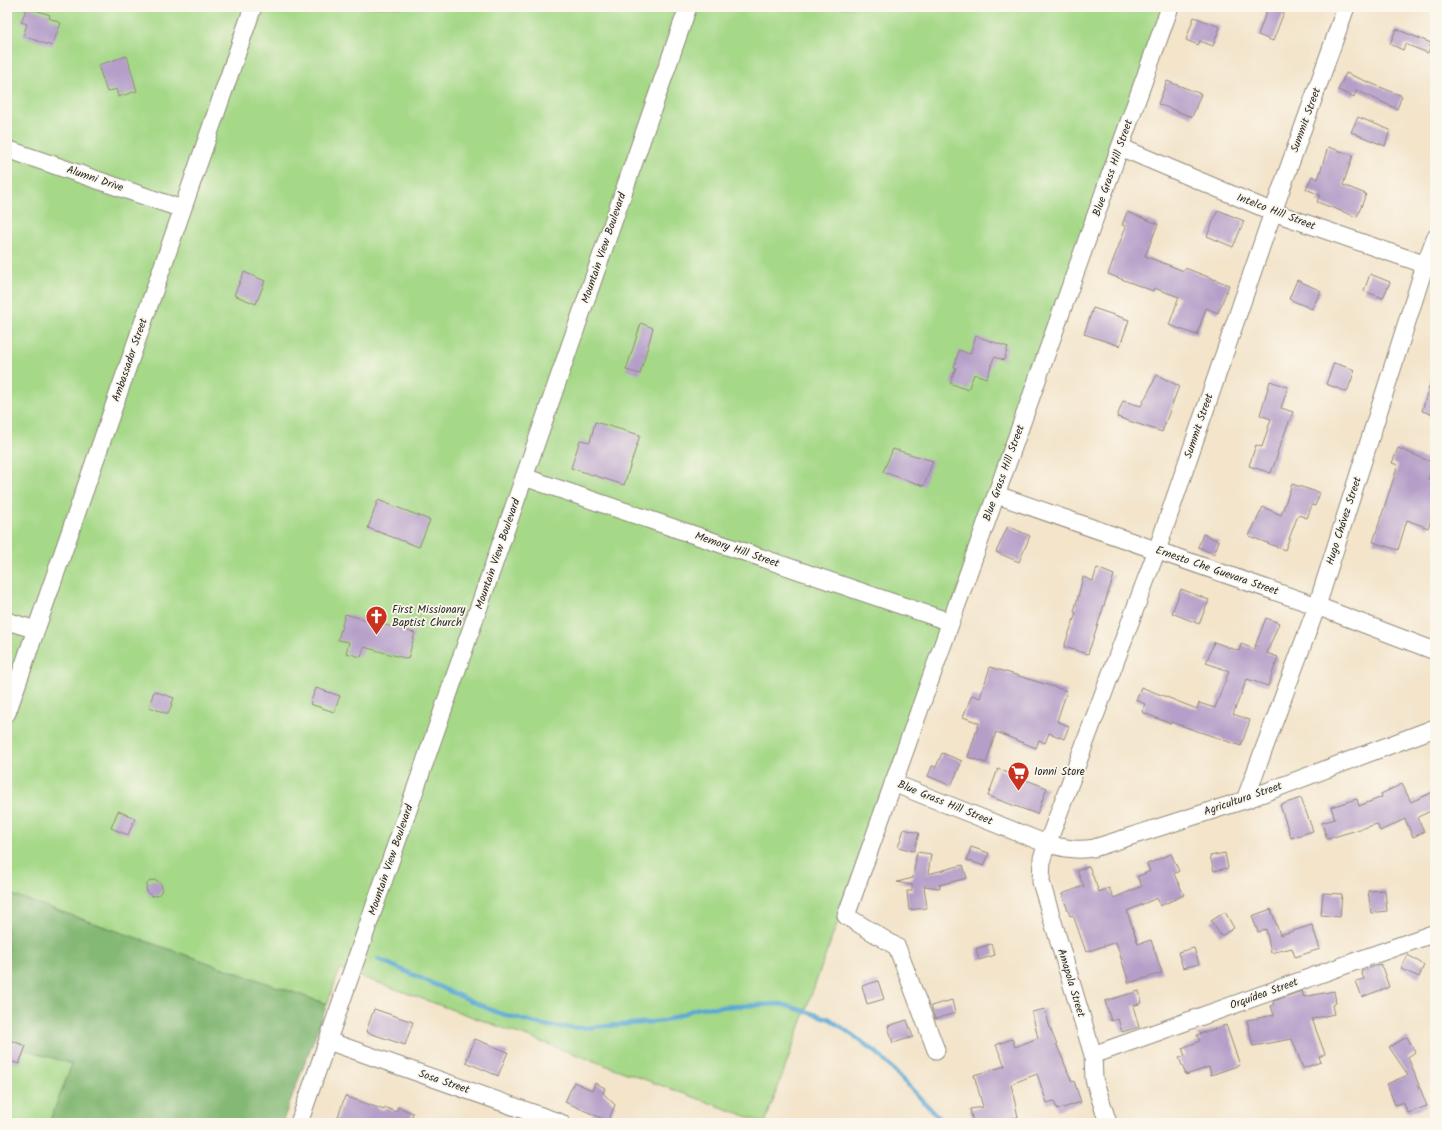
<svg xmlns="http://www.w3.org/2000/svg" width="1442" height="1130" font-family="Kalam,sans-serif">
  <rect width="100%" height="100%" fill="#fbf7ec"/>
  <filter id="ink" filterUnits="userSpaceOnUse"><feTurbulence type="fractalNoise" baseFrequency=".025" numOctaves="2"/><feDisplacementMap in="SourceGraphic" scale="8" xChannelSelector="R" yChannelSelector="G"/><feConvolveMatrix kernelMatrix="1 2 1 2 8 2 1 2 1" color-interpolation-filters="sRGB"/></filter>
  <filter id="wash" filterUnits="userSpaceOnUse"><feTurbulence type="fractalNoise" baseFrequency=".012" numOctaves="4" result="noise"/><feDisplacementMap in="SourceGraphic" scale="16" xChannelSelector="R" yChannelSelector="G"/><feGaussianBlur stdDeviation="0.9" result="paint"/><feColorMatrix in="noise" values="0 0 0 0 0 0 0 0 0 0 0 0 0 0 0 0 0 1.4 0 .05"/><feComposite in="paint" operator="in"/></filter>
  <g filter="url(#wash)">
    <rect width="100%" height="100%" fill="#f3e4ca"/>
    <path fill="#a5d887" stroke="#688259" d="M 7,7 L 1168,7 L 765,1123 L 340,969 L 327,1004 L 7,893 Z
      M 7,1044 L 73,1064 L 49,1123 L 7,1123 Z"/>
    <path fill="#84b874" stroke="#587250" d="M 7,893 L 327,1004 L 282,1123 L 49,1123 L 72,1064 L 7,1044 Z"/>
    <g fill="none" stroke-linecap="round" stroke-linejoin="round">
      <path stroke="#59a8d3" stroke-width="4.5" d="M 378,959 L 498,1013 L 547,1026 L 583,1028 L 664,1021 L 698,1008 L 781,1004 L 830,1019 L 876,1052 L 944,1123"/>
    </g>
    <g id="blocks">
      <path fill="#b59fc9" d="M 27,7 L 50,15 L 49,18 L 61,23 L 52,46 L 23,36 L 27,24 L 21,22 Z
        M 1268,7 L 1284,12 L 1273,41 L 1258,35 Z
        M 1194,17 L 1220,27 L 1213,46 L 1200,41 L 1198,45 L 1186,40 Z
        M 1396,29 L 1431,43 L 1428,53 L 1405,44 L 1403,50 L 1390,44 Z
        M 127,56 L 137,91 L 118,97 L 116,89 L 107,92 L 98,65 Z
        M 1346,73 L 1402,96 L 1397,109 L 1356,90 L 1354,97 L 1338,90 Z
        M 1167,81 L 1201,94 L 1192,117 L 1158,104 Z
        M 1358,117 L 1390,130 L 1385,146 L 1351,132 Z
        M 1328,147 L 1353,155 L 1343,185 L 1366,194 L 1357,217 L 1317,202 L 1320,195 L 1306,189 L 1312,176 L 1318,179 Z
        M 1218,210 L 1244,221 L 1233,247 L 1207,236 Z
        M 1127,212 L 1158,224 L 1145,256 L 1184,271 L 1185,268 L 1229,285 L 1218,313 L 1206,308 L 1197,335 L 1169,325 L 1179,297 L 1154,288 L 1153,291 L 1108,274 L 1126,226 L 1122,225 Z
        M 244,272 L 265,281 L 256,304 L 234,295 Z
        M 1370,274 L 1390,282 L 1383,298 L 1364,291 Z
        M 1297,280 L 1321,291 L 1312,309 L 1289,299 Z
        M 1093,308 L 1129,320 L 1120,346 L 1084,334 Z
        M 641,323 L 653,328 L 640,374 L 626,370 Z
        M 976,336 L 1008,347 L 1004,360 L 994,357 L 987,378 L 974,374 L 968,390 L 950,383 L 956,368 L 954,367 L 959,350 L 970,354 Z
        M 1334,363 L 1355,370 L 1347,392 L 1326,384 Z
        M 1157,375 L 1179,386 L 1162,432 L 1117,417 L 1123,401 L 1141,406 Z
        M 1432,377 L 1435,377 L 1435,415 L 1422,411 Z
        M 1270,381 L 1288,387 L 1281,408 L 1293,412 L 1277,453 L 1278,454 L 1271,473 L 1249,466 L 1256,445 L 1262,447 L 1271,419 L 1260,415 Z
        M 595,422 L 640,435 L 624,485 L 571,468 L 580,440 L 590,442 Z
        M 1398,448 L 1434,463 L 1428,479 L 1435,481 L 1432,498 L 1435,499 L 1435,508 L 1428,528 L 1407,520 L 1398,550 L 1373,542 L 1398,465 L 1392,463 Z
        M 893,449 L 933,461 L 924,486 L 883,472 Z
        M 1292,484 L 1320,493 L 1315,506 L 1312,505 L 1307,518 L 1298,515 L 1285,550 L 1249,536 L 1263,507 L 1281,515 Z
        M 378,500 L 430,520 L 419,547 L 368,528 Z
        M 1008,526 L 1030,536 L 1019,562 L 996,552 Z
        M 1203,534 L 1219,541 L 1214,554 L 1198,547 Z
        M 1097,568 L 1114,575 L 1088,654 L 1064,647 L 1076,613 L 1074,612 L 1083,577 L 1093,581 Z
        M 1181,589 L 1209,600 L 1199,624 L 1172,613 Z
        M 345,614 L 415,633 L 408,659 L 364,647 L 361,657 L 346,653 L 349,642 L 338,640 Z
        M 1266,618 L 1279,623 L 1267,653 L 1278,657 L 1268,686 L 1247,679 L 1233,714 L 1250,720 L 1241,746 L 1171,722 L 1171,724 L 1142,712 L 1145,704 L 1136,700 L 1141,687 L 1197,709 L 1199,703 L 1215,708 L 1229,671 L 1206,663 L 1214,642 L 1239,651 L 1241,644 L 1254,649 Z
        M 990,667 L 1067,691 L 1057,721 L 1069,726 L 1064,739 L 1049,733 L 1045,743 L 1039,740 L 1036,748 L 996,732 L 986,763 L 968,757 L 979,723 L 963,717 L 972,695 L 980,698 Z
        M 316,688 L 340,696 L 334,712 L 310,704 Z
        M 154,691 L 174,698 L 168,714 L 149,707 Z
        M 942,753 L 962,761 L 951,786 L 928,776 L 932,766 L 936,767 Z
        M 998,769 L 1047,788 L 1037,814 L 988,796 Z
        M 1402,784 L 1411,802 L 1435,791 L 1435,809 L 1418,817 L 1424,832 L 1413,837 L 1405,819 L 1380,831 L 1377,824 L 1327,839 L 1322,823 L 1335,819 L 1331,807 L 1357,799 L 1359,806 L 1382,797 L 1381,794 Z
        M 1301,798 L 1313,831 L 1291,838 L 1280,805 Z
        M 118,811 L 135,818 L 128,835 L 111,828 Z
        M 904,829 L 919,833 L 914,851 L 898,847 Z
        M 971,847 L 989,853 L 984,866 L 967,860 Z
        M 917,852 L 931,854 L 928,874 L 963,865 L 967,878 L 939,885 L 940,888 L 924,886 L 927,908 L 909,910 L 907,891 L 912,891 L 912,885 L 897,882 L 913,878 Z
        M 1225,853 L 1228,868 L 1214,871 L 1210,856 Z
        M 1171,854 L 1179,871 L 1174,874 L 1184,895 L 1160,906 L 1157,898 L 1127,911 L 1138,944 L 1151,940 L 1162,973 L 1129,983 L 1116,942 L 1086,952 L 1073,915 L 1070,916 L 1062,894 L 1084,886 L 1077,871 L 1089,866 L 1099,892 L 1109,888 L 1114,898 L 1142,886 L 1137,877 L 1150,871 L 1147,864 Z
        M146 888a8 8 0 1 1 16 0a8 8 0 1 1-16 0Z
        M 1385,890 L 1387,911 L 1371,913 L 1368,891 Z
        M 1323,893 L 1342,894 L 1340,917 L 1321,915 Z
        M 1271,909 L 1280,935 L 1312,925 L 1320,949 L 1295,957 L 1292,948 L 1271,953 L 1266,929 L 1258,932 L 1252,916 Z
        M 1225,912 L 1234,928 L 1221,936 L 1211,921 Z
        M 991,944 L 995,955 L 979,960 L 976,949 Z
        M 1194,948 L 1199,964 L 1183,968 L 1178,952 Z
        M 1408,955 L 1424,965 L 1419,977 L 1401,969 Z
        M 1381,964 L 1389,987 L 1362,997 L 1356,981 L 1364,979 L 1361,971 Z
        M 878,981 L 884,999 L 867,1004 L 862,986 Z
        M 1139,991 L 1142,1003 L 1133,1006 L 1139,1027 L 1122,1032 L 1118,1019 L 1111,1021 L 1105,1001 Z
        M 1302,991 L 1304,997 L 1334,991 L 1336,1002 L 1332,1005 L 1334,1014 L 1312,1019 L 1325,1054 L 1319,1057 L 1321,1062 L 1303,1068 L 1292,1039 L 1253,1046 L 1247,1020 L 1274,1015 L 1271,1006 L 1274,1005 L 1273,1001 Z
        M 952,1000 L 955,1013 L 935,1019 L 931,1006 Z
        M 374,1009 L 413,1022 L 405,1045 L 366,1032 Z
        M 1045,1009 L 1050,1028 L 1072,1082 L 1074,1081 L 1081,1102 L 1057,1110 L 1054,1101 L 1047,1103 L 1037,1074 L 1011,1084 L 1018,1117 L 986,1123 L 973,1123 L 970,1109 L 983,1107 L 974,1075 L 1005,1066 L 996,1045 L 1012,1039 L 1015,1047 L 1038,1038 L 1032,1012 Z
        M 907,1020 L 913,1037 L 893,1043 L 888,1026 Z
        M 1226,1025 L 1240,1065 L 1211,1075 L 1209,1067 L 1186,1075 L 1179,1058 L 1185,1056 L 1182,1048 L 1200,1041 L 1197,1035 Z
        M 1407,1037 L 1415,1052 L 1408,1057 L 1427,1106 L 1408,1113 L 1403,1102 L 1395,1105 L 1387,1084 L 1408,1075 L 1389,1047 Z
        M 7,1039 L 26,1046 L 19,1064 L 7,1060 Z
        M 475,1039 L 508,1052 L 498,1076 L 466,1062 Z
        M 574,1082 L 592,1090 L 595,1083 L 605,1088 L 603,1093 L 615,1105 L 608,1121 L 565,1102 Z
        M 345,1096 L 384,1110 L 385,1107 L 396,1112 L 398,1107 L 413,1113 L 411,1118 L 423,1123 L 336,1123 Z"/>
    </g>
  </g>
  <g filter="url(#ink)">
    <use href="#blocks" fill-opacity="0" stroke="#8f887a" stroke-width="1"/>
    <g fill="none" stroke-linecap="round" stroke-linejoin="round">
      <defs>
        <path id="minor" d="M 1120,147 L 1273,212 L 1435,268
          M 7,149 L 182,209
          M 524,477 L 950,622
          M 997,495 L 1317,606 L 1435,651
          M 7,621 L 36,630
          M 7,713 L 253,7
          M 893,783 L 1047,844 C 1064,848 1077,851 1094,848 L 1245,800 L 1435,728
          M 1245,800 L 1317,606 L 1425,265 L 1435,238
          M 328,1041 L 561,1123
          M 936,1050 L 897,947 L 846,916 L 1170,7
          M 1093,1055 L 1435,933
          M 299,1123 L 688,7
          M 1108,1123 L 1094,1079 L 1093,1055 L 1041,882 L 1042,858 L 1157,550 L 1273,212 L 1346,7"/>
      </defs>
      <use href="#minor" stroke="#8f887a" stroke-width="19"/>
      <use href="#minor" stroke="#fff" stroke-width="17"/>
    </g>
  </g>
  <defs>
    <symbol id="church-pin" viewBox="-11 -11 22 30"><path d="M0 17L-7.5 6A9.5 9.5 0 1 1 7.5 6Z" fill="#c8321e" stroke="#fbf7ec"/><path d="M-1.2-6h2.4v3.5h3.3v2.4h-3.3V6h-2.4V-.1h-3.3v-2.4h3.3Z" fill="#fff"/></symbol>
    <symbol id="supermarket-pin" viewBox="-11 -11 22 30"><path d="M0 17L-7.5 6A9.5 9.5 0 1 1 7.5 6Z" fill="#c8321e" stroke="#fbf7ec"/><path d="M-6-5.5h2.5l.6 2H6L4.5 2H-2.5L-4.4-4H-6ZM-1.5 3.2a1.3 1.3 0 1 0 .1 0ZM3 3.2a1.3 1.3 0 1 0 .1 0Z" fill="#fff"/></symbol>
  </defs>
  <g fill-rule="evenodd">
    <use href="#church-pin" x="364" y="604" width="25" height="34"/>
    <use href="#supermarket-pin" x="1006" y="760" width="25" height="34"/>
  </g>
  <g text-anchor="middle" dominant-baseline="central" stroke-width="3.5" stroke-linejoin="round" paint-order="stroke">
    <g font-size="11" fill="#2b2b2b" stroke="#fbf7ec">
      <text transform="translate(1306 120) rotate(-70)">Summit Street</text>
      <text transform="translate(1113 168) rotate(-71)">Blue Grass Hill Street</text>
      <text transform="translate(95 179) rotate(19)">Alumni Drive</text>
      <text transform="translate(1276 212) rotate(21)">Intelco Hill Street</text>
      <text transform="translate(604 248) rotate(-71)">Mountain View Boulevard</text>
      <text transform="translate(130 360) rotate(-71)">Ambassador Street</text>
      <text transform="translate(1199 426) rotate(-71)">Summit Street</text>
      <text transform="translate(1004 473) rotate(-70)">Blue Grass Hill Street</text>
      <text transform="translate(1344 521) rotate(-72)">Hugo Chávez Street</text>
      <text transform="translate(737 550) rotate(19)">Memory Hill Street</text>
      <text transform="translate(498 554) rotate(-71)">Mountain View Boulevard</text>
      <text transform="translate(1217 571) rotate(19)">Ernesto Che Guevara Street</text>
      <text transform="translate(1243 799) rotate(-19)">Agricultura Street</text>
      <text transform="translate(945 803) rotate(22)">Blue Grass Hill Street</text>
      <text transform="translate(391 860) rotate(-71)">Mountain View Boulevard</text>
      <text transform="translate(1071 983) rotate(73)">Amapola Street</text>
      <text transform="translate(1264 994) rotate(-20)">Orquídea Street</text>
      <text transform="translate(444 1082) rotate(19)">Sosa Street</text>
    </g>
    <g font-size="11" fill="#2b2b2b" stroke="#fbf7ec" text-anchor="start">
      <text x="392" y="610">First Missionary<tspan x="392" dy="13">Baptist Church</tspan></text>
      <text x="1034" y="772">Ionni Store</text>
    </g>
  </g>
  <rect width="1442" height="1130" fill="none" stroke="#fbf7ec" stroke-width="24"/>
</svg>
